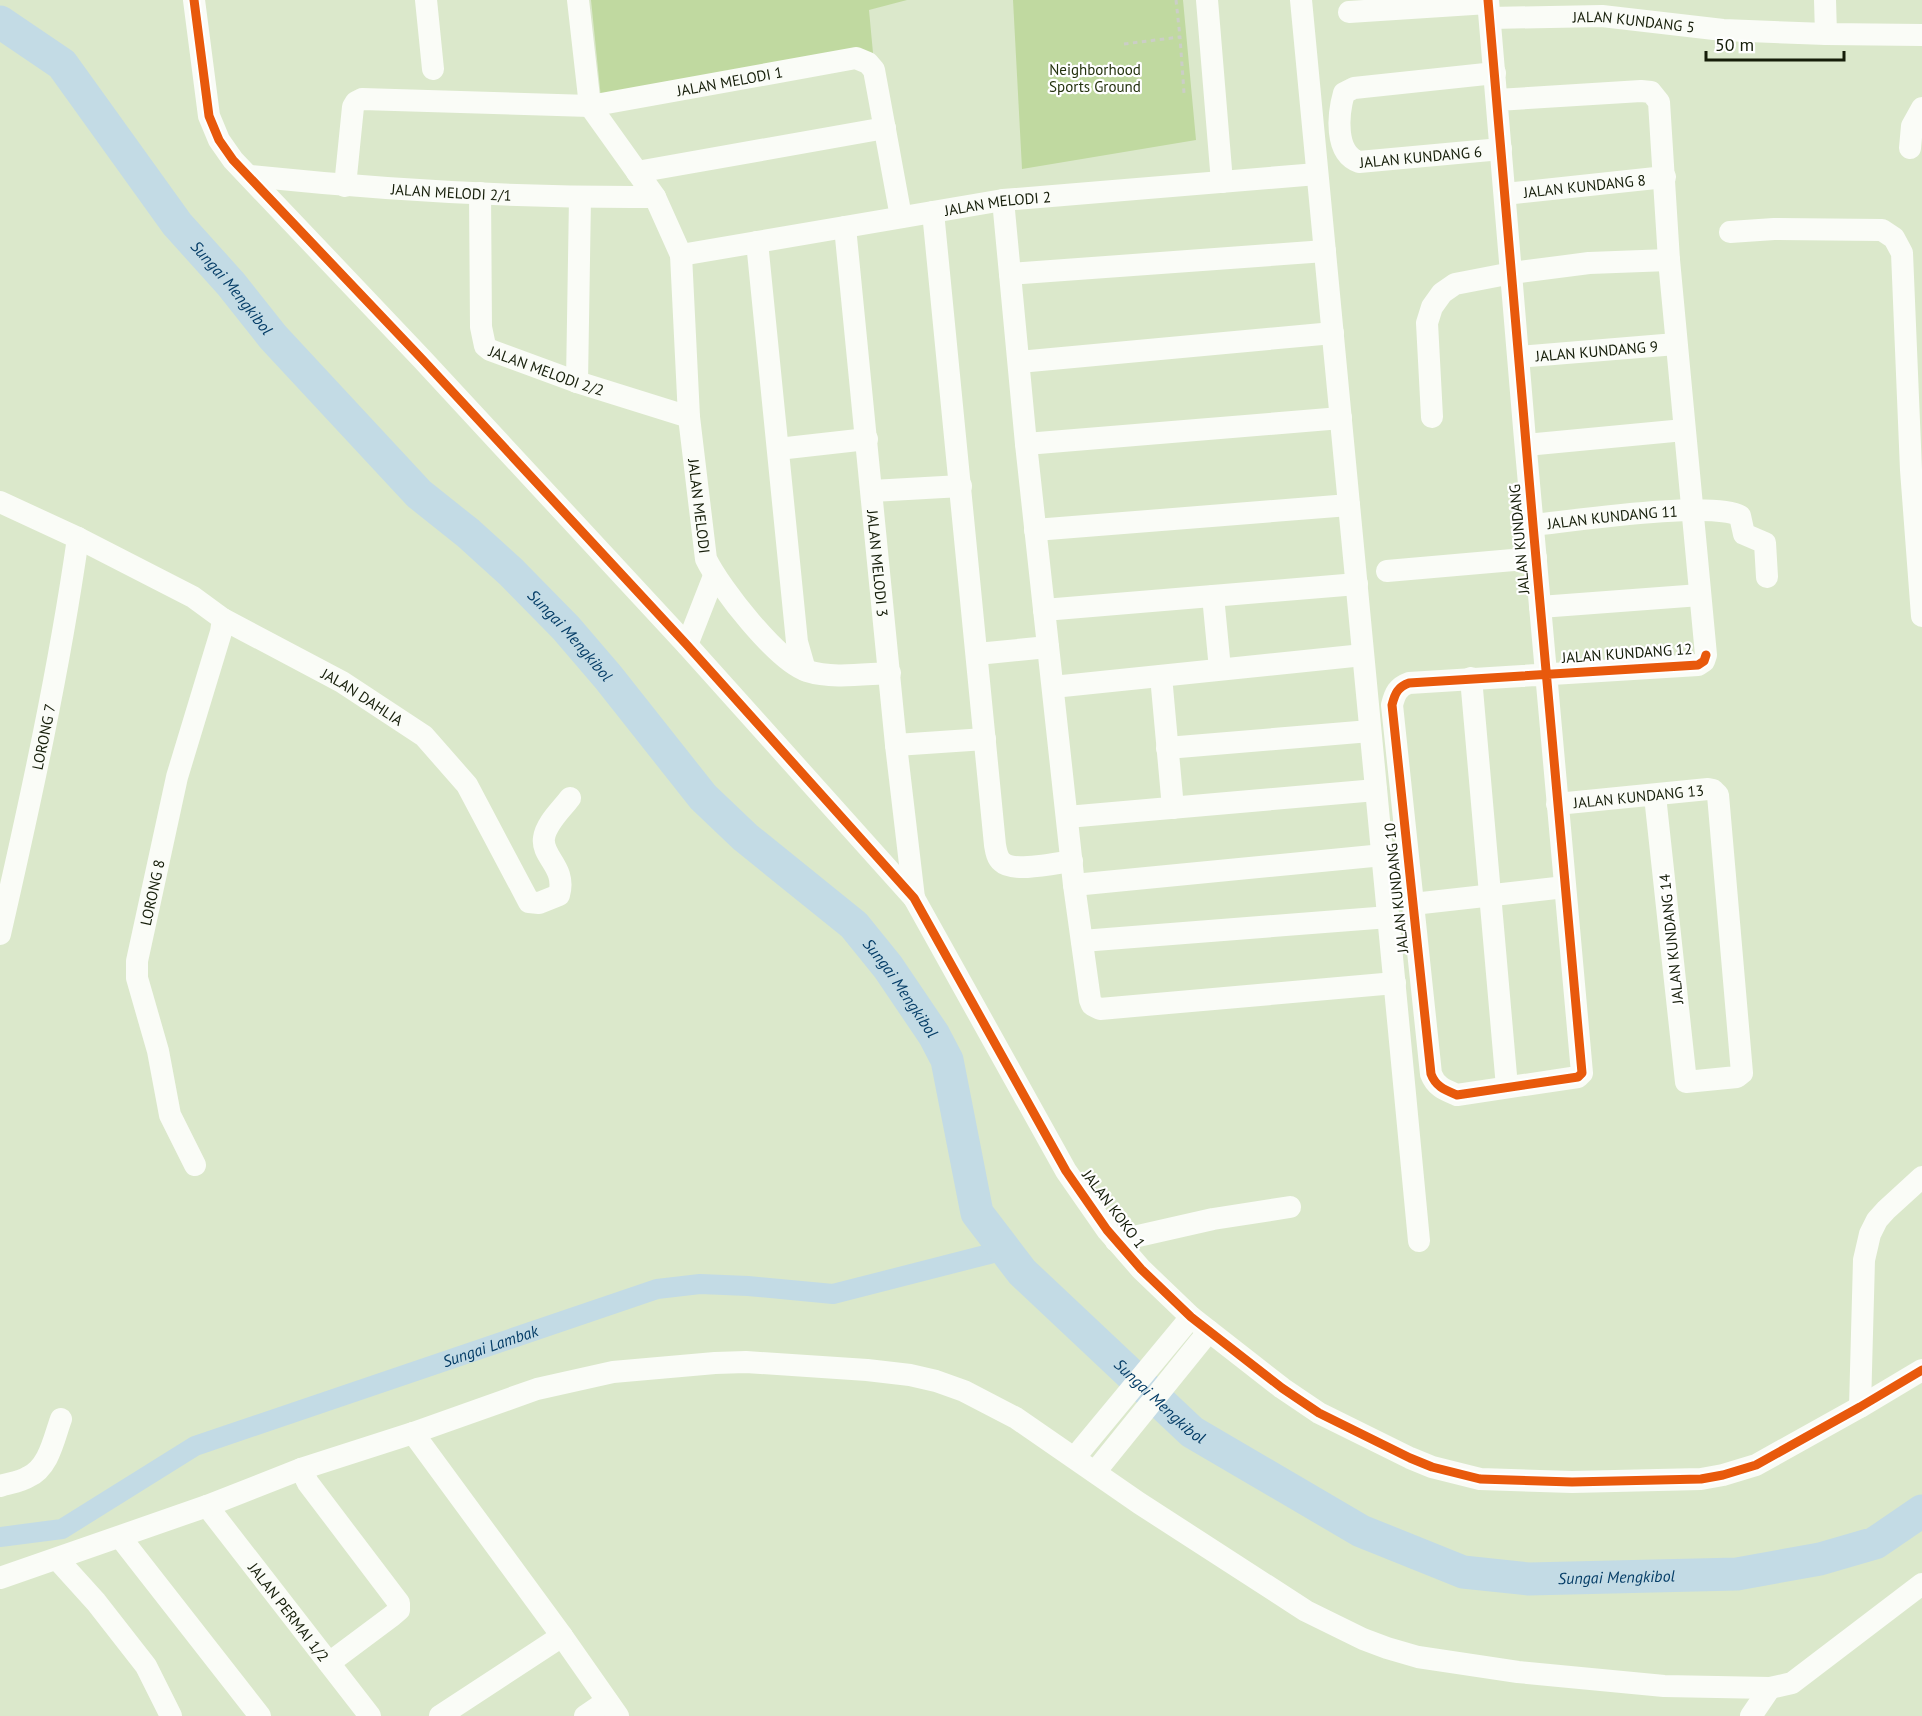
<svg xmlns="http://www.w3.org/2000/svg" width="1922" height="1716" font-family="'PT Sans',sans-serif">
  <rect width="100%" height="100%" fill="#dbe8cb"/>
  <path fill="#c0d9a0" d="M 591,0 L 907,0 L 869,10 L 873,53 L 601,98 Z
    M 1013,0 L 1183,0 L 1196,140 L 1022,169 Z"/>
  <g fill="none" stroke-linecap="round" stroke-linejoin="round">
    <path stroke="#c3dbe5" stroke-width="20" id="s1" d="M 0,1537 L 62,1529 L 195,1446 L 657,1289 L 700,1284 L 748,1286 L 833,1294 L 1005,1250"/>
    <path stroke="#c3dbe5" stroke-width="33" id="s2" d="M 0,22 L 62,64 L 177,224 L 231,284 L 273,337 L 419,494 L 468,533 L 511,572 L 566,628 L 608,677 L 703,797 L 745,837 L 854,925 L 888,967 L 934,1035 L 947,1060 L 977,1213 L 1022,1272 L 1192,1432 L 1361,1531 L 1463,1572 L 1529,1579 L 1737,1574 L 1820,1559 L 1875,1543 L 1922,1511"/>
    <path stroke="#cbcec6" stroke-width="3" stroke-dasharray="4.5 4.5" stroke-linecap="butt" d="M 1176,0 L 1180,37
      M 1124,44 L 1180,37 L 1184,93"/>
    <g stroke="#fafcf7" stroke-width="22">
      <path d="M 194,0 L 209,116 L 219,140 L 233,160 L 422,359 L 687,645 L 914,898 L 1066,1171 L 1107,1230 L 1141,1269 L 1191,1317 L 1282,1388 L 1319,1413 L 1410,1458 L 1432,1467 L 1480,1479 L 1572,1482 L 1701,1479 L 1723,1475 L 1756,1465 L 1860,1407 L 1922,1370"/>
      <path d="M 426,0 L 433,69"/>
      <path id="s3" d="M 578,0 L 590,106 L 655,197 L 681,255 L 689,417 L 706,559 C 720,588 777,661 807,671 C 832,679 864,674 890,673"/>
      <path d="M 1207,0 L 1222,182"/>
      <path d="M 1301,0 L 1419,1241"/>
      <path d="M 1488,0 C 1517,358 1549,715 1582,1073 L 1578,1077 L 1457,1095 C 1445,1090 1436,1087 1431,1074 L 1392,705 C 1395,693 1398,687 1409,683 L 1698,665 L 1704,661 L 1706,655 L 1669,260 L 1659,102 L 1651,92 L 1641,91 L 1497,100"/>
      <path d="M 1825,0 L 1826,34"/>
      <path d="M 1349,12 L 1488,3"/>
      <path id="s4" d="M 1490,18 L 1602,16 L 1723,30 L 1826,34 L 1922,35"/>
      <path id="s5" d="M 1495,73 L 1354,88 L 1344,93 C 1338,114 1334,153 1359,162 L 1501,149"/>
      <path d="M 1910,148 L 1912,126 L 1922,108"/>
      <path d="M 637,172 L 885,128"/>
      <path id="s6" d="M 250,176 C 384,190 520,198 655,197"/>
      <path id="s7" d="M 345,186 L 353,107 L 356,102 L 362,99 L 590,106 L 856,58 L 868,63 L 874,70 L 901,217"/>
      <path id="s8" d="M 480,193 L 481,327 L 485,346 L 490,350 L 577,382 L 689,417"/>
      <path id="s9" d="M 1505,194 L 1665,177"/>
      <path d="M 1003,200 L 1026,444 L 1074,885 L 1090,1000 L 1092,1005 L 1100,1009 L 1395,983"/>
      <path d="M 933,212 L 995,845 C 996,851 997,858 1002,862 C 1013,873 1056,863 1072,861"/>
      <path id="s10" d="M 845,227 L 896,745 L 914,898"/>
      <path d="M 1730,232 L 1774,229 L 1882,230 L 1894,238 L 1902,253 L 1911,470 L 1922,616"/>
      <path d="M 757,242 L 797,642 L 805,670"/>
      <path id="s11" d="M 681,255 L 1003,200 L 1317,174"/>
      <path d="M 1010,274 L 1325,251"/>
      <path id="s12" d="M 1519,357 L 1676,344"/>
      <path d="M 1019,362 L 1333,333"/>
      <path d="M 577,382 L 580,198"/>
      <path d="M 1432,417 L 1427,323 L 1432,307 L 1442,293 L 1455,284 L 1512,273 L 1589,263 L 1669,260"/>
      <path d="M 1026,444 L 1341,418"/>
      <path d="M 1526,445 L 1684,430"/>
      <path d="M 778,449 L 867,439"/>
      <path d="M 872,491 L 961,486"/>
      <path id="s13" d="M 0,502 L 78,538 L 193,597 L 223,619 L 342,682 L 424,736 L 467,785 L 529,902 L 539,903 L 559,895 C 567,867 541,857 544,838 C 546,823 562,809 570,798"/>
      <path id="s14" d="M 1533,525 C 1572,521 1712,500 1740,516 L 1744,534 L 1765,543 L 1767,577"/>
      <path d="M 1035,530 L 1349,505"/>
      <path d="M 1387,571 L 1536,558"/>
      <path d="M 1213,596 L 1220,669"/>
      <path d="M 1540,607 L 1700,595"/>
      <path d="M 1044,610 L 1357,584"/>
      <path d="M 687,645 L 714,576"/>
      <path d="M 977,654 L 1048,647"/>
      <path d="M 1161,676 L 1173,808"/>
      <path d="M 1471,678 L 1507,1087"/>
      <path d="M 1053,687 L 1363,655"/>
      <path d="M 896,745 L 985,739"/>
      <path d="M 1167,748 L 1370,731"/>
      <path id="s15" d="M 1557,804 L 1708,789 L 1713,790 L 1718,795 L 1742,1073 L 1737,1077 L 1686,1082 L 1655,796"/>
      <path d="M 1067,817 L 1376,790"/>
      <path d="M 1074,885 L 1383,855"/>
      <path d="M 1413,904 L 1565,887"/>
      <path id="s16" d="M 0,934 C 30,803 59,671 78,538"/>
      <path d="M 1082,941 L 1389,917"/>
      <path id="s17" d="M 195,1165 L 170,1115 L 158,1051 L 137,978 L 137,961 L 177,777 L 221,632 L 223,619"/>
      <path d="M 1116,1241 L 1213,1219 L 1290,1207"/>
      <path d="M 1860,1407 L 1864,1260 L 1870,1234 L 1877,1220 L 1886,1210 L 1922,1177"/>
      <path d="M 413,1433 L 562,1636 L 618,1716"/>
      <path d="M 1075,1457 L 1191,1317"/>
      <path d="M 301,1469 L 308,1483 L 399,1603 L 399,1610 L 392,1616 L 329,1663"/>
      <path d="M 1095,1472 L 1209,1331"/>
      <path d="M 0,1486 C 9,1483 20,1482 28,1477 C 49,1468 54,1438 61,1419"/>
      <path id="s18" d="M 207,1506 L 370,1716"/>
      <path d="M 120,1537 L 260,1716"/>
      <path d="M 58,1560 L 96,1602 L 146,1666 L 171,1716"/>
      <path d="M 0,1578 L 207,1506 L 301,1469 L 413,1433 L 537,1389 L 613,1372 L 715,1363 L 746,1362 L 867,1370 L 910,1375 L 936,1381 L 964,1391 L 1016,1418 L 1139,1503 L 1306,1611 L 1363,1639 L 1387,1648 L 1418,1657 L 1518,1672 L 1664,1686 L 1770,1688 L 1792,1683 L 1922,1584"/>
      <path d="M 440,1716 L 562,1636"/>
      <path d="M 585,1716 L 607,1701"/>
      <path d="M 1751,1716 L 1770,1688"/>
    </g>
    <defs>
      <path id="cycleway" d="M 194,0 L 209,116 L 219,140 L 233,160 L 422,359 L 687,645 L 914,898 L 1066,1171 L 1107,1230 L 1141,1269 L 1191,1317 L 1282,1388 L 1319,1413 L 1410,1458 L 1432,1467 L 1480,1479 L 1572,1482 L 1701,1479 L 1723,1475 L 1756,1465 L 1860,1407 L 1922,1370
        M 1488,0 L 1533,525 C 1550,707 1565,890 1582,1073 L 1578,1077 L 1457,1095 C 1445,1090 1436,1087 1431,1074 L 1392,705 C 1395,693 1398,687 1409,683 L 1698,665 L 1704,661 L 1706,655"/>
    </defs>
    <use href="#cycleway" stroke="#fff" stroke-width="13"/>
    <use href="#cycleway" stroke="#e8590c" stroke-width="9"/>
  </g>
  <g text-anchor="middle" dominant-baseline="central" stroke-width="4.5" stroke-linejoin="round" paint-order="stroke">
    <g font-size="15" fill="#151d09" stroke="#fff">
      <text stroke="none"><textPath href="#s4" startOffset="144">JALAN KUNDANG 5</textPath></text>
      <text stroke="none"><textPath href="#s7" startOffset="462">JALAN MELODI 1</textPath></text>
      <text stroke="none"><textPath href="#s5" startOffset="292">JALAN KUNDANG 6</textPath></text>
      <text stroke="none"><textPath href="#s9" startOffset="80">JALAN KUNDANG 8</textPath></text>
      <text stroke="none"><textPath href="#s6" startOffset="202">JALAN MELODI 2/1</textPath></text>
      <text stroke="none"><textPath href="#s11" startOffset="321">JALAN MELODI 2</textPath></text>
      <text stroke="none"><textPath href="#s12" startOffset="78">JALAN KUNDANG 9</textPath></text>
      <text stroke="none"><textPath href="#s8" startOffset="220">JALAN MELODI 2/2</textPath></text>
      <text stroke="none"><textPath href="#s3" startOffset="534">JALAN MELODI</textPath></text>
      <text stroke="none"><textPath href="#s14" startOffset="80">JALAN KUNDANG 11</textPath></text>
      <text transform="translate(1519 539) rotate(-95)">JALAN KUNDANG</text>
      <text stroke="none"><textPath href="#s10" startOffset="338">JALAN MELODI 3</textPath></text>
      <text transform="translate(1627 653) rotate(-4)">JALAN KUNDANG 12</text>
      <text stroke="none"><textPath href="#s13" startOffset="412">JALAN DAHLIA</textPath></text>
      <text stroke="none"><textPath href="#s16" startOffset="202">LORONG 7</textPath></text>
      <text stroke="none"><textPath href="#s15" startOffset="82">JALAN KUNDANG 13</textPath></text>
      <text transform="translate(1396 888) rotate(-96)">JALAN KUNDANG 10</text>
      <text stroke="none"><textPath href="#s17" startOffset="284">LORONG 8</textPath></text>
      <text transform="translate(1671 939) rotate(-96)">JALAN KUNDANG 14</text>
      <text transform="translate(1114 1209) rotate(53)">JALAN KOKO 1</text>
      <text stroke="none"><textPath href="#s18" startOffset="134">JALAN PERMAI 1/2</textPath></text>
    </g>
    <g font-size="15" fill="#24320e" stroke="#fff">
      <text x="1095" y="69">Neighborhood<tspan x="1095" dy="17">Sports Ground</tspan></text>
    </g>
    <g font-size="16" font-style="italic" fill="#053d67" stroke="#fff">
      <text stroke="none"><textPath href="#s2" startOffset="356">Sungai Mengkibol</textPath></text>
      <text stroke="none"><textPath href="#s2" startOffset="842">Sungai Mengkibol</textPath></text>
      <text stroke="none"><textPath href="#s2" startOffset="1328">Sungai Mengkibol</textPath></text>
      <text stroke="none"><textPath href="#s1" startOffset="531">Sungai Lambak</textPath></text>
      <text stroke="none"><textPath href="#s2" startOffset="1833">Sungai Mengkibol</textPath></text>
      <text stroke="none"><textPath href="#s2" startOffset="2337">Sungai Mengkibol</textPath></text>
    </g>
  </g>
  <path d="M1706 51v9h138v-9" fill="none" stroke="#151d09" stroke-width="3"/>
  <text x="1715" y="51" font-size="18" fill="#151d09" stroke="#ffffff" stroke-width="4.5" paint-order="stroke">50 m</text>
</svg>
